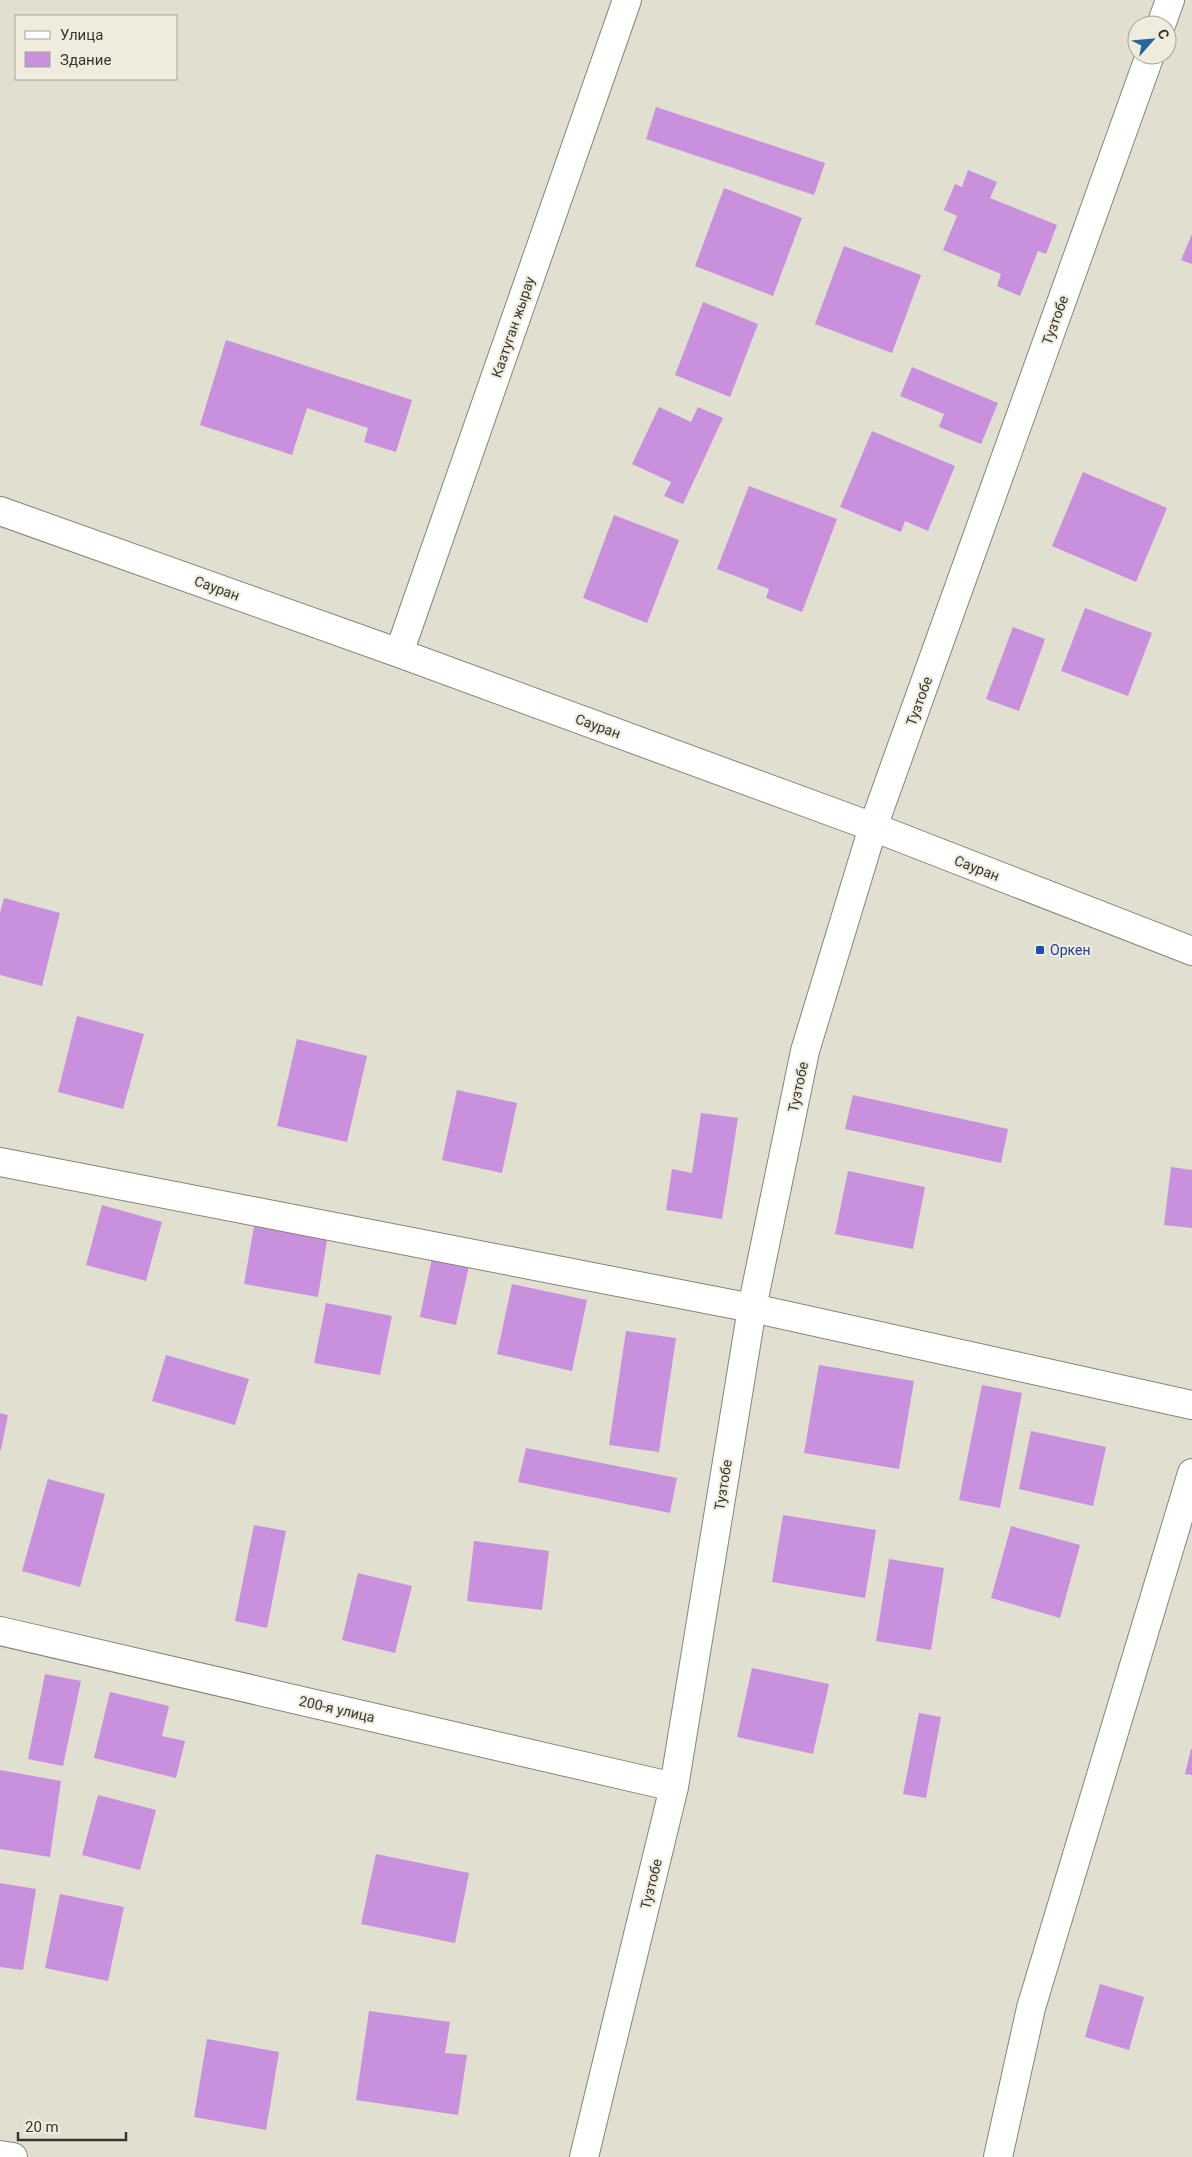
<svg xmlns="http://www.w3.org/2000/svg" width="1192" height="2157" font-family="Roboto,sans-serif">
  <rect width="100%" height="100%" fill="#e1dfd0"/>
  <path fill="#c990dd" d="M 656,107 L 825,163 L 814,195 L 646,139 Z
    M 968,170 L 997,182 L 990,198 L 1057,225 L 1046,254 L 1038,251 L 1020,296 L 997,286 L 1001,274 L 943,250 L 957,216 L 944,210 L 955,184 L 962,187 Z
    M 724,188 L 802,218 L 773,296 L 695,266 Z
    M 1192,234 L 1192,264 L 1181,260 Z
    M 844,246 L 921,275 L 892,353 L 815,324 Z
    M 703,302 L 758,324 L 730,397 L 675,375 Z
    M 226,340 L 412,400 L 396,452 L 364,442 L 368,428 L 307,408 L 292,455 L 200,425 Z
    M 912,367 L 998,403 L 981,444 L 939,427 L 944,414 L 900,396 Z
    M 659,407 L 691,422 L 698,407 L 723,418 L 683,504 L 664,496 L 671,482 L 632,464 Z
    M 872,431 L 955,466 L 928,531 L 905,521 L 901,532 L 840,507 Z
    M 1083,472 L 1167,508 L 1136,582 L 1052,546 Z
    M 749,486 L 837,519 L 802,612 L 766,598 L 769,589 L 717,569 Z
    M 614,515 L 679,540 L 647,623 L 583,598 Z
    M 1085,608 L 1152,633 L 1128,696 L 1061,671 Z
    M 1013,627 L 1045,639 L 1019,711 L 986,699 Z
    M 4,898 L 60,913 L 42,986 L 0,975 L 0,913 Z
    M 77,1016 L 144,1034 L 123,1109 L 58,1092 Z
    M 297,1039 L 367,1056 L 347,1142 L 277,1126 Z
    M 457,1090 L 517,1103 L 502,1173 L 442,1160 Z
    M 853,1095 L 1008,1129 L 1001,1163 L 845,1129 Z
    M 701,1113 L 738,1118 L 722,1219 L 666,1210 L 672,1169 L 692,1173 Z
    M 1171,1167 L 1192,1170 L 1192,1228 L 1164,1225 Z
    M 848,1171 L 925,1187 L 913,1249 L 835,1234 Z
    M 102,1205 L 162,1222 L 146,1281 L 86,1265 Z
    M 255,1221 L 328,1234 L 318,1297 L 244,1284 Z
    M 432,1258 L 469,1266 L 456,1325 L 420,1317 Z
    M 512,1284 L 587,1300 L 572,1371 L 497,1354 Z
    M 326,1303 L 392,1316 L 380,1375 L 314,1363 Z
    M 626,1331 L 676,1338 L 659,1452 L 609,1445 Z
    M 166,1355 L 249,1379 L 235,1425 L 152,1401 Z
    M 819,1365 L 914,1381 L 899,1469 L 804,1453 Z
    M 982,1385 L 1022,1393 L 1000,1508 L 959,1500 Z
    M 0,1413 L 8,1415 L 1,1450 L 0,1450 Z
    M 1031,1431 L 1106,1447 L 1093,1506 L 1019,1489 Z
    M 526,1448 L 677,1478 L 670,1513 L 518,1482 Z
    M 48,1479 L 105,1494 L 80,1587 L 22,1571 Z
    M 783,1515 L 876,1530 L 865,1598 L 772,1582 Z
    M 254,1525 L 286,1531 L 267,1628 L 235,1621 Z
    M 1011,1526 L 1080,1545 L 1060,1618 L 991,1598 Z
    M 474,1541 L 549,1551 L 542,1610 L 467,1601 Z
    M 889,1559 L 944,1568 L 931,1650 L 876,1641 Z
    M 358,1573 L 412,1586 L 395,1653 L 342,1640 Z
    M 752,1668 L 829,1684 L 813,1754 L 737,1737 Z
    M 45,1674 L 81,1681 L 63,1766 L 28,1759 Z
    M 110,1692 L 169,1706 L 162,1736 L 185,1741 L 176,1778 L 94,1758 Z
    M 919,1713 L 941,1717 L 926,1798 L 903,1794 Z
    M 1191,1749 L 1192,1749 L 1192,1775 L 1185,1774 Z
    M 0,1770 L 61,1781 L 50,1857 L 0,1849 Z
    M 98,1795 L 156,1810 L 140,1870 L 82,1855 Z
    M 376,1854 L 469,1873 L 455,1943 L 361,1924 Z
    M 0,1883 L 36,1889 L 23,1970 L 0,1967 Z
    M 60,1894 L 124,1907 L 108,1981 L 45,1968 Z
    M 1100,1984 L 1144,1997 L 1129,2050 L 1085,2037 Z
    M 369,2011 L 450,2022 L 445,2053 L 467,2055 L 458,2115 L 356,2100 Z
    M 207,2039 L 279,2052 L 266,2130 L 194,2117 Z"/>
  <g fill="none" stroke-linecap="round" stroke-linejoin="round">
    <defs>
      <path id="minor" d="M 1161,25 L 1170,0
        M 0,511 L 399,653 L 873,827 L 1192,951
        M 399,653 L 627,0
        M 0,1162 L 752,1308 L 1192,1405
        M 0,1631 L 674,1787
        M 0,2155 L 13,2157
        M 584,2157 L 674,1787 L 752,1308 L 805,1051 L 873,827 L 1150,55
        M 998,2157 L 1031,2008 L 1192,1473"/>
    </defs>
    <use href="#minor" stroke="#878477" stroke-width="30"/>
    <use href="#minor" stroke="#fff" stroke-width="28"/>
  </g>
  <rect fill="#1a4fb4" stroke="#efecde" stroke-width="2" x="1035" y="945" width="10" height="10" rx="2.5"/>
  <g text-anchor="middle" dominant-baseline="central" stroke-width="4" stroke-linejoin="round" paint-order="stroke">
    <g font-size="14" fill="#36352f" stroke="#efecde">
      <text transform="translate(1055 320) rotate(-70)">Тузтобе</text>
      <text transform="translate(513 327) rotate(-71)">Казтуган жырау</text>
      <text transform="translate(217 588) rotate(20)">Сауран</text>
      <text transform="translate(919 701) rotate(-70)">Тузтобе</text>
      <text transform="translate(598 726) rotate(20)">Сауран</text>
      <text transform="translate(977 868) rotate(21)">Сауран</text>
      <text transform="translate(798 1087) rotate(-78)">Тузтобе</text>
      <text transform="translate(723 1485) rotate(-81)">Тузтобе</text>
      <text transform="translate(337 1709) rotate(13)">200-я улица</text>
      <text transform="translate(651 1884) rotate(-76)">Тузтобе</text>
    </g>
    <g font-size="14" fill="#164399" stroke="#efecde" text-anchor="start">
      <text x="1050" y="950">Оркен</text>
    </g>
  </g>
  <rect x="15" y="15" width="162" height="65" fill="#efecde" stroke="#a5a398"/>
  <rect x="25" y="31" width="25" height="8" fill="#ffffff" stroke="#a5a398"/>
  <text x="60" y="40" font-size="15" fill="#36352f">Улица</text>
  <rect x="25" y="52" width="25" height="15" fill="#c990dd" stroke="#a5a398"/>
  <text x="60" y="65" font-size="15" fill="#36352f">Здание</text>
  <g transform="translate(1152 40) rotate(63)"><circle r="24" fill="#efecde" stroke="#a5a398"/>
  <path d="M0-4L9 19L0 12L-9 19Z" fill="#22679c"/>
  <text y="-8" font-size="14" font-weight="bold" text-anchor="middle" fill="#36352f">С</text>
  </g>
  <path d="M18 2132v8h108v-8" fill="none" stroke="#36352f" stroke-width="2.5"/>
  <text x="25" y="2132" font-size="15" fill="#36352f" stroke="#efecde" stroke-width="4" paint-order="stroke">20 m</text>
</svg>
